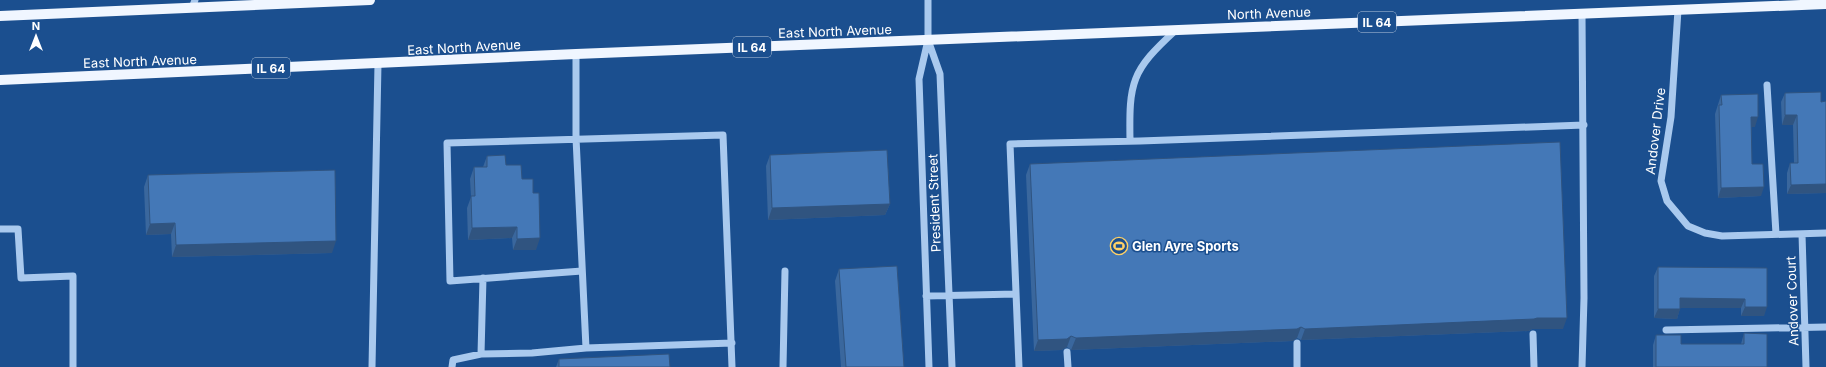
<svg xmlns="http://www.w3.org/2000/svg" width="1826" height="367" font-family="Inter,sans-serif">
  <rect width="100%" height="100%" fill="#1b4f8f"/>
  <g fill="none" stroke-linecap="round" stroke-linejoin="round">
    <path stroke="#a9c9ee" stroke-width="7" d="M 928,0 L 928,40 L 919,79 L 929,367
      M 192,8 L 195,0
      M 1678,10 L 1671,117 L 1661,181 L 1667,201 L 1688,226 L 1705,233 L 1722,236 L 1826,233
      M 928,40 L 940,74 L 952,367
      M 576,54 L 576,138 L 586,348
      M 1767,85 L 1776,234
      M 1130,141 C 1129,82 1131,71 1176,30
      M 0,229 L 18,229 L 21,278 L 73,276 L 73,367
      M 1802,234 L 1806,367
      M 582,271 L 450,281 L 447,143 L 723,135 L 732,367
      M 926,296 L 1016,294
      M 1666,330 L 1826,327
      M 1533,334 L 1534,367
      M 1297,343 L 1297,367
      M 1067,352 L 1068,367
      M 481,354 L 483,278
      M 372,367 L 378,64
      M 452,367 L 453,360 L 481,354 L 532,353 L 586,348 L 732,343
      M 783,367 L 785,271
      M 1019,367 L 1010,144 L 1140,141 L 1584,125
      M 1582,367 L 1584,298 L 1582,14"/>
    <path stroke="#f0f6ff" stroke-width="10" d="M 0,16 L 370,0
      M 0,80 L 576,54 L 1826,4"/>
  </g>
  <path fill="#3a679d" d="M 1785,93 L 1821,102 L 1826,101 L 1826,193 L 1787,194 L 1787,173 L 1790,163 L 1794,163 L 1793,125 L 1782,125 L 1781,102 Z
    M 1721,95 L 1755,127 L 1751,127 L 1752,164 L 1761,196 L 1718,198 L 1715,114 Z
    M 770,155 L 890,204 L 885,215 L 768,220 L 766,166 Z
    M 487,156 L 506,165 L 522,179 L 536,250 L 513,250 L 512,238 L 468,240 L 467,208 L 471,197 L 470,179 L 474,167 L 483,167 Z
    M 1030,164 L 1563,329 L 1532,329 L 1529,331 L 1301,340 L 1297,338 L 1293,341 L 1071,350 L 1067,347 L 1062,350 L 1034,351 L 1026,175 Z
    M 148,175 L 332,253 L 172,257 L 171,234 L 146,235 L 144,187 Z
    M 1658,267 L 1767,268 L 1764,316 L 1741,316 L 1741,308 L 1680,308 L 1677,319 L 1654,318 L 1654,276 Z
    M 839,269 L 904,367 L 841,367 L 835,281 Z
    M 1744,333 L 1767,367 L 1653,367 L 1653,345 L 1656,335 L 1681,344 L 1741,344 Z
    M 559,359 L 670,367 L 556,367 Z"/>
  <path fill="#305480" d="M 1785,115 L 1797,115 L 1793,125 L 1782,125 Z
    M 1751,117 L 1758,117 L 1755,127 L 1747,127 Z
    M 1826,184 L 1826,193 L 1787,194 L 1791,185 Z
    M 1764,187 L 1761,196 L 1718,198 L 1721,188 Z
    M 890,204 L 885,215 L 768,220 L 772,208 Z
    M 175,223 L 171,234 L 146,235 L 150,224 Z
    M 517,227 L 512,238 L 468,240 L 472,228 Z
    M 540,238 L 536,250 L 513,250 L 517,239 Z
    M 336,241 L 332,253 L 172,257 L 176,245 Z
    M 1680,298 L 1745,299 L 1741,308 L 1677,308 Z
    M 1745,307 L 1767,307 L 1764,316 L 1741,316 Z
    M 1658,309 L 1680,309 L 1677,319 L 1654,318 Z
    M 1537,318 L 1567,318 L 1563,329 L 1532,329 L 1529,331 L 1301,340 L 1305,329 Z
    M 1301,327 L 1297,338 L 1293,341 L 1071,350 L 1076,338 Z
    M 1071,336 L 1067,347 L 1062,350 L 1034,351 L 1038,340 Z"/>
  <path fill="#4478b7" stroke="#305480" d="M 1821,92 L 1821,102 L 1826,101 L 1826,184 L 1791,185 L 1790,163 L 1798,163 L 1797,115 L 1785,115 L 1785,93 Z
    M 1758,94 L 1758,117 L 1751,117 L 1752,164 L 1763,164 L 1764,187 L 1721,188 L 1719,105 L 1722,105 L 1721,95 Z
    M 1560,142 L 1567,318 L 1537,318 L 1534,319 L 1305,329 L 1301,327 L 1297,329 L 1076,338 L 1071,336 L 1067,339 L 1038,340 L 1030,164 Z
    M 887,150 L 890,204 L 772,208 L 770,155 Z
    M 505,155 L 506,165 L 521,165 L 522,179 L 533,179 L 533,193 L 539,193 L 540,238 L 517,239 L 517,227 L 472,228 L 471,196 L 475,196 L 474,167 L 487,167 L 487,156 Z
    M 335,170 L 336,241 L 176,245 L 175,223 L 150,224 L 148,175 Z
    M 897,266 L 904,367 L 846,367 L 839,269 Z
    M 1658,267 L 1767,268 L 1767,307 L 1745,307 L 1745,299 L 1680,298 L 1680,309 L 1658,309 Z
    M 1744,333 L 1767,334 L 1767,367 L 1656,367 L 1656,335 L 1681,335 L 1681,344 L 1744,344 Z
    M 669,354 L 670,367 L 559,367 L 559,359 Z"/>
  <defs>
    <symbol id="stadium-ring" viewBox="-11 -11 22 22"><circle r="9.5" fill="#1b4f8f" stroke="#ffd166" stroke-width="1.5"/><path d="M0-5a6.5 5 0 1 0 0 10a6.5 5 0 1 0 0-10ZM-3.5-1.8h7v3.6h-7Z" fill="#ffd166"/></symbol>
  </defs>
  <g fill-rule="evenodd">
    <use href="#stadium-ring" x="1109" y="236" width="20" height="20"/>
  </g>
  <g text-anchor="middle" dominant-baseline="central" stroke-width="3" stroke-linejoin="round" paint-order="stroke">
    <g fill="#1b4f8f" stroke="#bbcadd" stroke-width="1">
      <rect x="1358" y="12" width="38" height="20" rx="3"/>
      <rect x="733" y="37" width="38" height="20" rx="3"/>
      <rect x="252" y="58" width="38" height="20" rx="3"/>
    </g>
    <g font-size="12" font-weight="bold" fill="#fff">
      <text x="1377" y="22">IL 64</text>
      <text x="752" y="47">IL 64</text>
      <text x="271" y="68">IL 64</text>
    </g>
    <g font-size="13" fill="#fff" stroke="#1b4f8f">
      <text transform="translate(1269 13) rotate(-2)">North Avenue</text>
      <text transform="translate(835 31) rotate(-2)">East North Avenue</text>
      <text transform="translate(464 47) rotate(-3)">East North Avenue</text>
      <text transform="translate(140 61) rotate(-2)">East North Avenue</text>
      <text transform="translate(1655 131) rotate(-83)">Andover Drive</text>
      <text transform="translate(934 203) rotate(-92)">President Street</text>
      <text transform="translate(1792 301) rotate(-92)">Andover Court</text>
    </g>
    <g font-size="13" font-weight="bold" fill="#fff" stroke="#1b4f8f" text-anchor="start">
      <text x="1132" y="246">Glen Ayre Sports</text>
    </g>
  </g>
  <g transform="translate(36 36)" stroke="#1b4f8f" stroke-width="3" paint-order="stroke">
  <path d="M0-3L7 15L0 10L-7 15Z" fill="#ffffff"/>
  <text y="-6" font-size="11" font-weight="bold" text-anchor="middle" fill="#ffffff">N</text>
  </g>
</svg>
